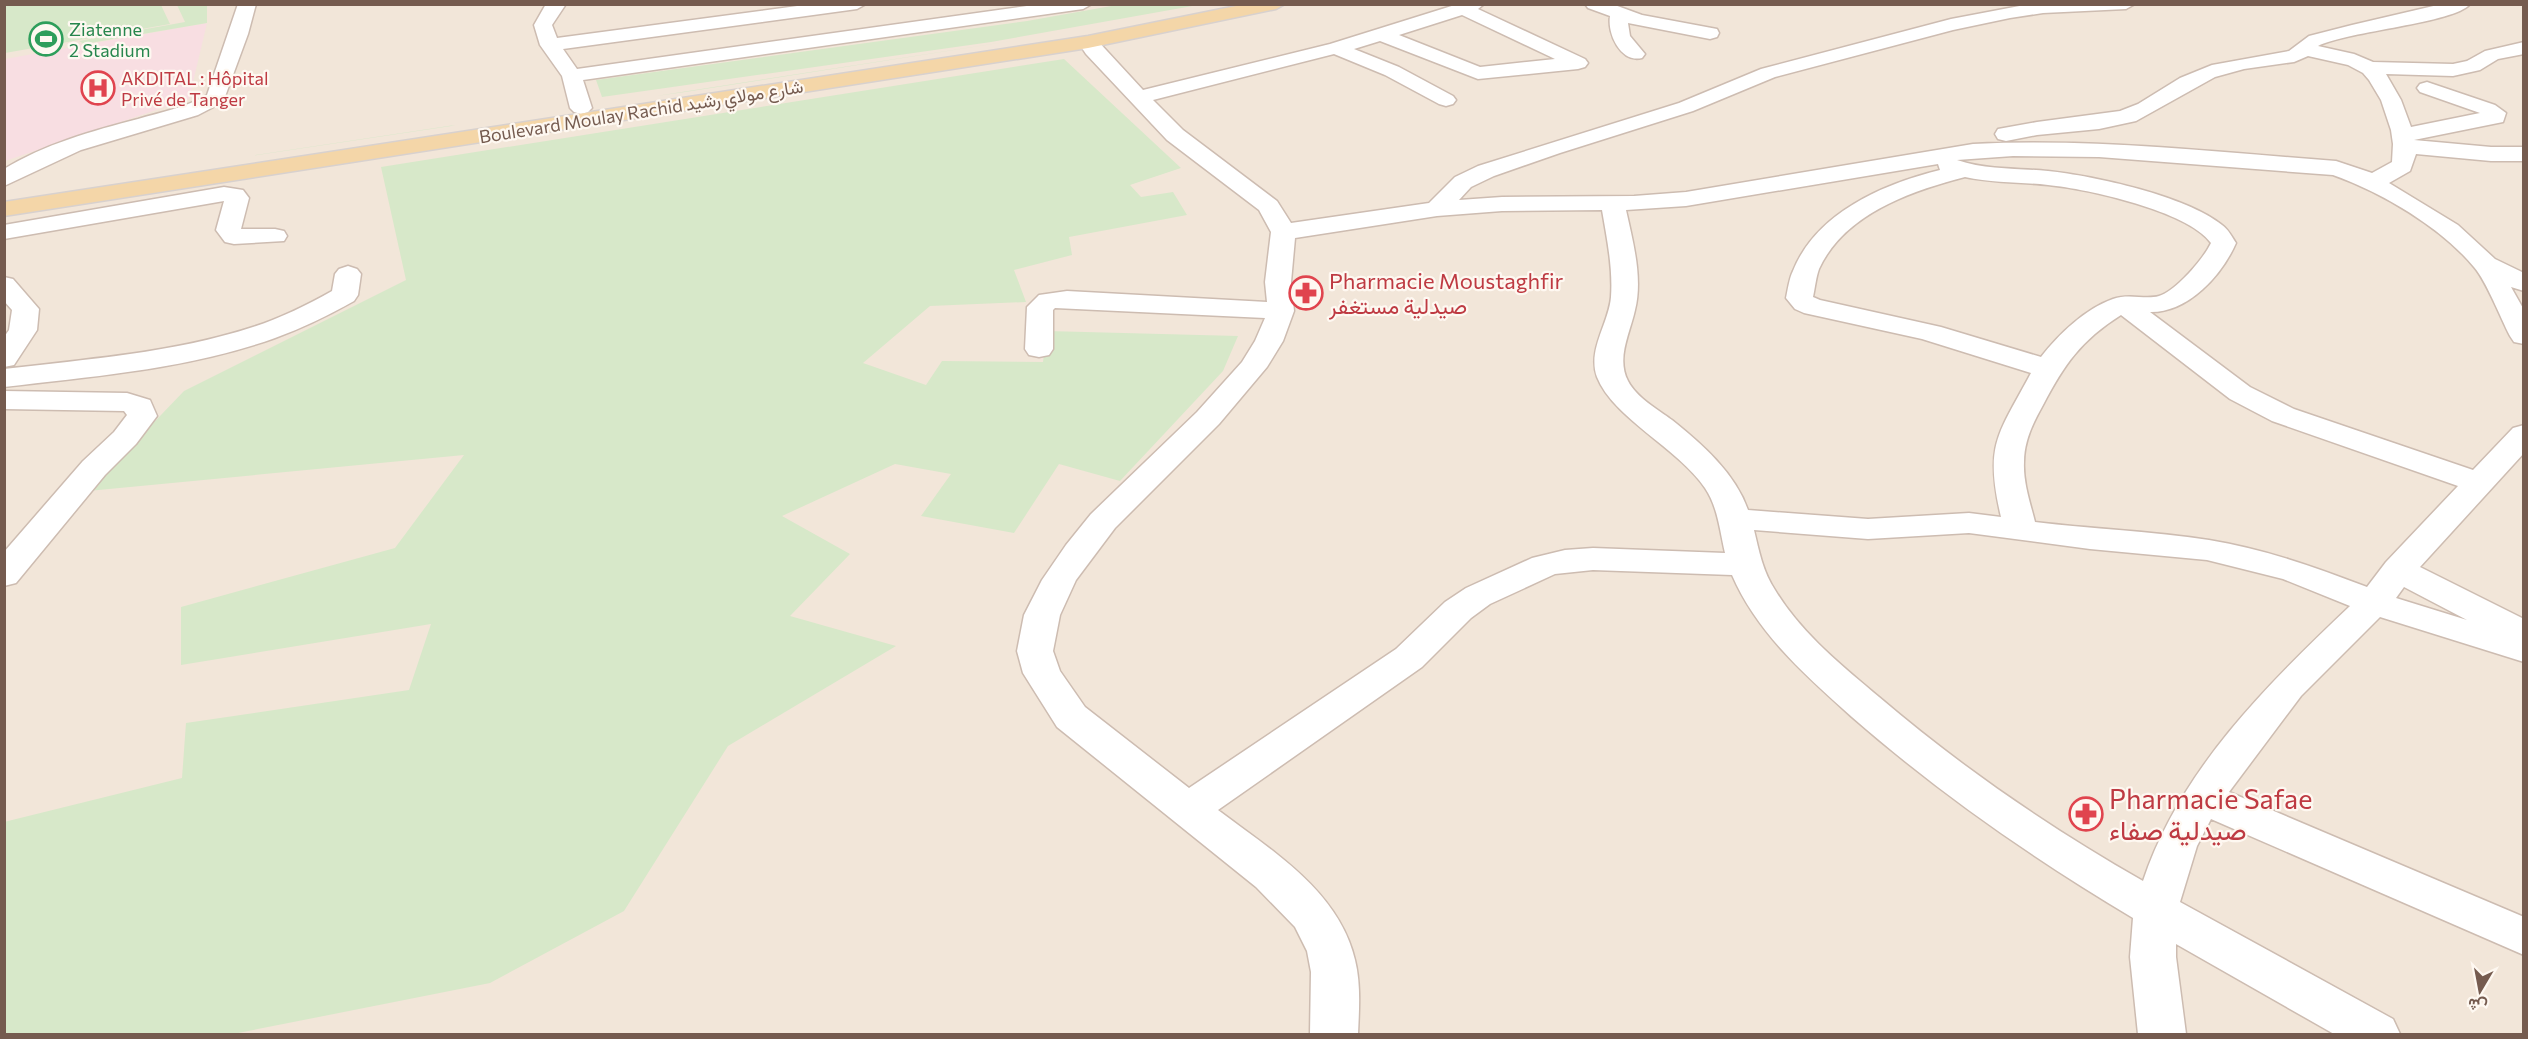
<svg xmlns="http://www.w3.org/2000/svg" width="2528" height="1039" font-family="Commissioner,Vazirmatn,sans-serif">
  <rect width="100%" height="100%" fill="#fbf4ea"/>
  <path fill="#f2e6d9" d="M 5,5 L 2523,5 L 2523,1034 L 5,1034 Z"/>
  <path fill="#f8dee2" d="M 207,23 L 189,99 L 5,161 L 5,59 Z"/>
  <path fill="#d7e8c9" d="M 4,5 L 161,5 L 170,24 L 5,53 Z
    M 177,5 L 207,5 L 207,23 L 84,44 L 79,41 L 185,22 Z
    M 1117,5 L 1198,5 L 991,42 L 602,97 L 596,80 L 1027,21 Z
    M 1076,31 L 685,92 L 656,96 Z
    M 1064,59 L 1181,168 L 1130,185 L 1141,197 L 1173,192 L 1187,215 L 1069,237 L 1072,255 L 1014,270 L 1026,302 L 930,306 L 863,363 L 926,385 L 942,361 L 1043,362 L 1047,331 L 1238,336 L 1223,371 L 1120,481 L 1059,464 L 1014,533 L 921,516 L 951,474 L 895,464 L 782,516 L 850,554 L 790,616 L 896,646 L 728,746 L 624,911 L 490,983 L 233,1034 L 5,1034 L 4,822 L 182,778 L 186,723 L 409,690 L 431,624 L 181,665 L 181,607 L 395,548 L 464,455 L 88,491 L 184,391 L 406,280 L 381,167 Z
    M 455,125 L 451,126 L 9,192 Z"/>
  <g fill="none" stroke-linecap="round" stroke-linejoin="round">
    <defs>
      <path id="minor" d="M 238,4 L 256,4 L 248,34 L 223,102 L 198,115 L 81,150 L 4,186 L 4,169 C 45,144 92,131 138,119 C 161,112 185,108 207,95 Z
        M 546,4 L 566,4 L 552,25 L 557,38 L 812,4 L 866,4 L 857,9 L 563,49 L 577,69 L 1041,4 L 1092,4 L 1083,9 L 583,80 L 592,108 L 588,112 L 581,114 L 574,112 L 570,108 L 562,76 L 540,45 L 534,25 Z
        M 1458,4 L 1484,4 L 1478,9 L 1585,59 L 1588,63 L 1585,67 L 1578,69 L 1478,79 L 1380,41 L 1354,49 L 1399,67 L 1453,96 L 1456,100 L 1453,104 L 1446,106 L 1439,104 L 1385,75 L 1334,54 L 1153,100 L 1183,130 L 1277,201 L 1291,223 L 1429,203 L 1455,177 L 1478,166 L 1679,103 L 1761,69 L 1951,19 L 2030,4 L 2135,4 L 2126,9 L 2043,13 L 2010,18 L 1953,30 L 1775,77 L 1693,111 L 1560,153 L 1494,176 L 1471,187 L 1459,200 L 1502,197 L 1634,196 L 1686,192 L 1973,144 C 2094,138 2215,152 2336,161 L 2372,173 L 2392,162 L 2393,144 L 2391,130 L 2381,100 L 2369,80 L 2363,73 L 2348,65 L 2308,56 L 2294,62 L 2244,69 L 2215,77 L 2136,121 L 2099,129 L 2037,135 L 2006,141 L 1998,139 L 1995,134 L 1998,129 L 2037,122 L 2120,111 L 2138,104 L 2180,78 L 2212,65 L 2289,51 L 2309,36 L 2352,25 L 2442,4 L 2470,4 C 2455,23 2348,31 2318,46 L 2354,54 L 2373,62 L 2453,64 L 2467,61 L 2485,51 L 2524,42 L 2524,54 L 2498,59 L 2480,70 L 2453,76 L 2386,74 L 2401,100 L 2411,127 L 2480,113 L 2420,92 L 2417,88 L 2420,84 L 2427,82 L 2495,105 L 2506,113 L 2503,122 L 2414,140 L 2491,147 L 2524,147 L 2524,161 L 2491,161 L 2416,154 L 2410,171 L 2389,183 L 2458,225 L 2495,259 L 2524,273 L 2524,291 L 2511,287 L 2524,310 L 2524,344 L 2514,342 L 2510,336 C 2500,317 2487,282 2474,267 C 2441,227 2381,192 2333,175 L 2099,157 L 2013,156 L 1957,160 C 1986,170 2017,168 2048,171 C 2095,176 2186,196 2222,225 C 2228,229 2232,237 2236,243 C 2222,275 2188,313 2150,312 L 2250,387 L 2294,409 L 2473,470 L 2513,428 L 2524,425 L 2524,453 L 2420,567 L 2524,619 L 2524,662 L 2380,617 L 2301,696 L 2229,792 L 2524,917 L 2524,955 L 2211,819 L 2197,846 L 2180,902 L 2393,1019 L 2400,1034 L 2334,1034 L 2176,944 L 2176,957 L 2186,1034 L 2138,1034 L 2130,957 L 2133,918 C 2034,859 1939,793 1852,717 C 1806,676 1757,633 1732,575 L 1593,570 L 1555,574 L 1490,604 L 1471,618 L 1422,667 L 1218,810 C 1271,850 1339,891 1355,960 C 1361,984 1359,1010 1358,1034 L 1310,1034 L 1311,972 L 1307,951 L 1295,927 L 1256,887 L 1057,727 L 1023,673 L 1017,651 L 1024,615 L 1042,580 L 1066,545 L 1091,514 L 1197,412 L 1242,362 L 1255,341 L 1265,318 L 1055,308 L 1053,310 L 1053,349 L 1049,355 L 1039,357 L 1029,355 L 1025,349 L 1027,307 L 1039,295 L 1067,291 L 1267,302 L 1265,282 L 1271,232 L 1259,210 L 1167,140 L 1086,54 L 1078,42 L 1081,38 L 1095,38 L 1143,90 L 1330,44 ZM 1462,15 L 1555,59 L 1480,67 L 1399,35 ZM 1938,164 L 1940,170 C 1883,184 1816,213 1793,271 C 1789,279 1788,289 1786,298 L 1795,309 L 1804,313 L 1922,339 L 2031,373 C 1998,435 1984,444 2001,517 L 1969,513 L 1868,519 L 1748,510 C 1735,473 1702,444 1672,420 C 1657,409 1636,397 1628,381 C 1616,358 1630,333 1635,310 C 1643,278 1633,242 1626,210 L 1686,206 ZM 1965,177 C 1993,183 2021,182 2048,185 C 2088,189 2188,211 2211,243 C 2204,258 2176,291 2159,296 C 2145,300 2129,293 2113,299 C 2085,309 2059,334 2041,357 L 1941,327 L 1820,300 L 1813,297 C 1815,288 1816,277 1819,269 C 1844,214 1911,191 1965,177 ZM 1602,210 C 1607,239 1613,268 1611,297 C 1609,323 1587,350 1597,377 C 1613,418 1678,448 1705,488 C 1718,507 1720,532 1725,553 L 1593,548 L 1565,550 L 1532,558 L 1466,588 L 1445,602 L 1396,649 L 1189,788 L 1085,707 L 1060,671 L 1053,651 L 1060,615 L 1076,580 L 1115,528 L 1219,424 L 1267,367 L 1283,341 L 1294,311 L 1291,282 L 1295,238 L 1437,216 L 1502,211 ZM 2121,315 L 2230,399 L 2272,421 L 2458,486 L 2386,562 L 2367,587 C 2315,567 2264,549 2209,540 C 2152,531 2092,529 2035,522 C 2030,502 2023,482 2024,462 C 2024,441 2033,423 2043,405 C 2064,365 2081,340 2121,315 ZM 1754,530 L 1868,539 L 1969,533 L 2090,549 L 2207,560 L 2283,579 L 2350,606 C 2267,685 2180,770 2143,881 C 2050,828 1961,767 1879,697 C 1841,665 1801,633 1775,590 C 1763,572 1759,551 1754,530 ZM 2404,587 L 2467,620 L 2396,598 Z
        M 1585,4 L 1612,4 L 1642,15 L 1717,29 L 1719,33 L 1717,37 L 1710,39 L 1628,23 L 1630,36 L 1645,54 L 1642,58 C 1621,63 1607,34 1610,16 L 1588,8 Z
        M 224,187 L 243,190 L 249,198 L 241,229 L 275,229 L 284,231 L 287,236 L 284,241 L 234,244 L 225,242 L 216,230 L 224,201 L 4,239 L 4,225 Z
        M 348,266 L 357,269 L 361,274 L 358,295 L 354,301 C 329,315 303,328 275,338 C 189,369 95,376 4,387 L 4,369 C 88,359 173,353 253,327 C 281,318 307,305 332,291 L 335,274 L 339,269 Z
        M 4,277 L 13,279 L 39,309 L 37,330 L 14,365 L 4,367 L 4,337 L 9,330 L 12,310 L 4,301 Z
        M 4,391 L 127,393 L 150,400 L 157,416 L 136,444 L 105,475 L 16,583 L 4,586 L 4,552 L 83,461 L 114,432 L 127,415 L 124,411 L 4,409 Z"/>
      <path id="major" d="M 1246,4 L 1285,4 L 1276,9 L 1088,48 L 4,216 L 4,202 L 1088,36 Z"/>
    </defs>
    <use href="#minor" stroke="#cdbcb1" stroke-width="3"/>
    <use href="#major" stroke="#d8d1ce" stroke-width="3"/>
    <use href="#minor" fill="#fff" fill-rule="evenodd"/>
    <use href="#major" fill="#f4d6a8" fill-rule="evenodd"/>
  </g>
  <defs>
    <symbol id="stadium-ring" viewBox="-11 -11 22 22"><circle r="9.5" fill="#fef8f1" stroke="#2e9e5b" stroke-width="1.5"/><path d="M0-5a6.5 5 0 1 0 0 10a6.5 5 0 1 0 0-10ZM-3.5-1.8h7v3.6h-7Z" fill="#2e9e5b"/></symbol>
    <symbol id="hospital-ring" viewBox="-11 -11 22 22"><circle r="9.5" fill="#fef8f1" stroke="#e0444e" stroke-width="1.5"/><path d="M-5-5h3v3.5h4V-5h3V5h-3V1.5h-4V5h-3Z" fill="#e0444e"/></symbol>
    <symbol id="pharmacy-ring" viewBox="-11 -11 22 22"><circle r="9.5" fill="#fef8f1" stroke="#e0444e" stroke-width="1.5"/><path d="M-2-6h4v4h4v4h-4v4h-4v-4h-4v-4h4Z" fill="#e0444e"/></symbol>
  </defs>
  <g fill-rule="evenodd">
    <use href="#stadium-ring" x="27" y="20" width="38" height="38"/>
    <use href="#hospital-ring" x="79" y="69" width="38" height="38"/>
    <use href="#pharmacy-ring" x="1287" y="274" width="38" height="38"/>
    <use href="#pharmacy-ring" x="2067" y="795" width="38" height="38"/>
  </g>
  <g text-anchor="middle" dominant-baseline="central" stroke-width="4.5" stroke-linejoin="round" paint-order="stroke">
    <g font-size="18" fill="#27864d" stroke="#fef8f1" text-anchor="start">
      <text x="69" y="29">Ziatenne<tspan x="69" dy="21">2 Stadium</tspan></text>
    </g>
    <g font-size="18" fill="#be3a42" stroke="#fef8f1" text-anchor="start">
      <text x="121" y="78">AKDITAL : Hôpital<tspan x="121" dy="21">Privé de Tanger</tspan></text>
    </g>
    <g font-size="18" fill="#755b4f" stroke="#fef8f1">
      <text transform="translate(641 111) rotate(-9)">Boulevard Moulay Rachid شارع مولاي رشيد</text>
    </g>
    <g font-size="22" fill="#be3a42" stroke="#fef8f1" text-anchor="start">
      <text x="1329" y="280">Pharmacie Moustaghfir<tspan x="1329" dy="25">صيدلية مستغفر</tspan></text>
    </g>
    <g font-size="27" fill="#be3a42" stroke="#fef8f1" text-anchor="start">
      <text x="2109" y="798">Pharmacie Safae<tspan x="2109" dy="31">صيدلية صفاء</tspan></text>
    </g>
  </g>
  <rect width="2528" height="1039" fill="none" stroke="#755b4f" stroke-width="12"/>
  <g transform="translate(2480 991) rotate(190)" stroke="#fef8f1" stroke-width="4.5" paint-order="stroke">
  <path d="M0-4.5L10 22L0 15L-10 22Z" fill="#755b4f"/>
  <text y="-9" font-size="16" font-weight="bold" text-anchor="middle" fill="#755b4f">ش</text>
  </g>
</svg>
